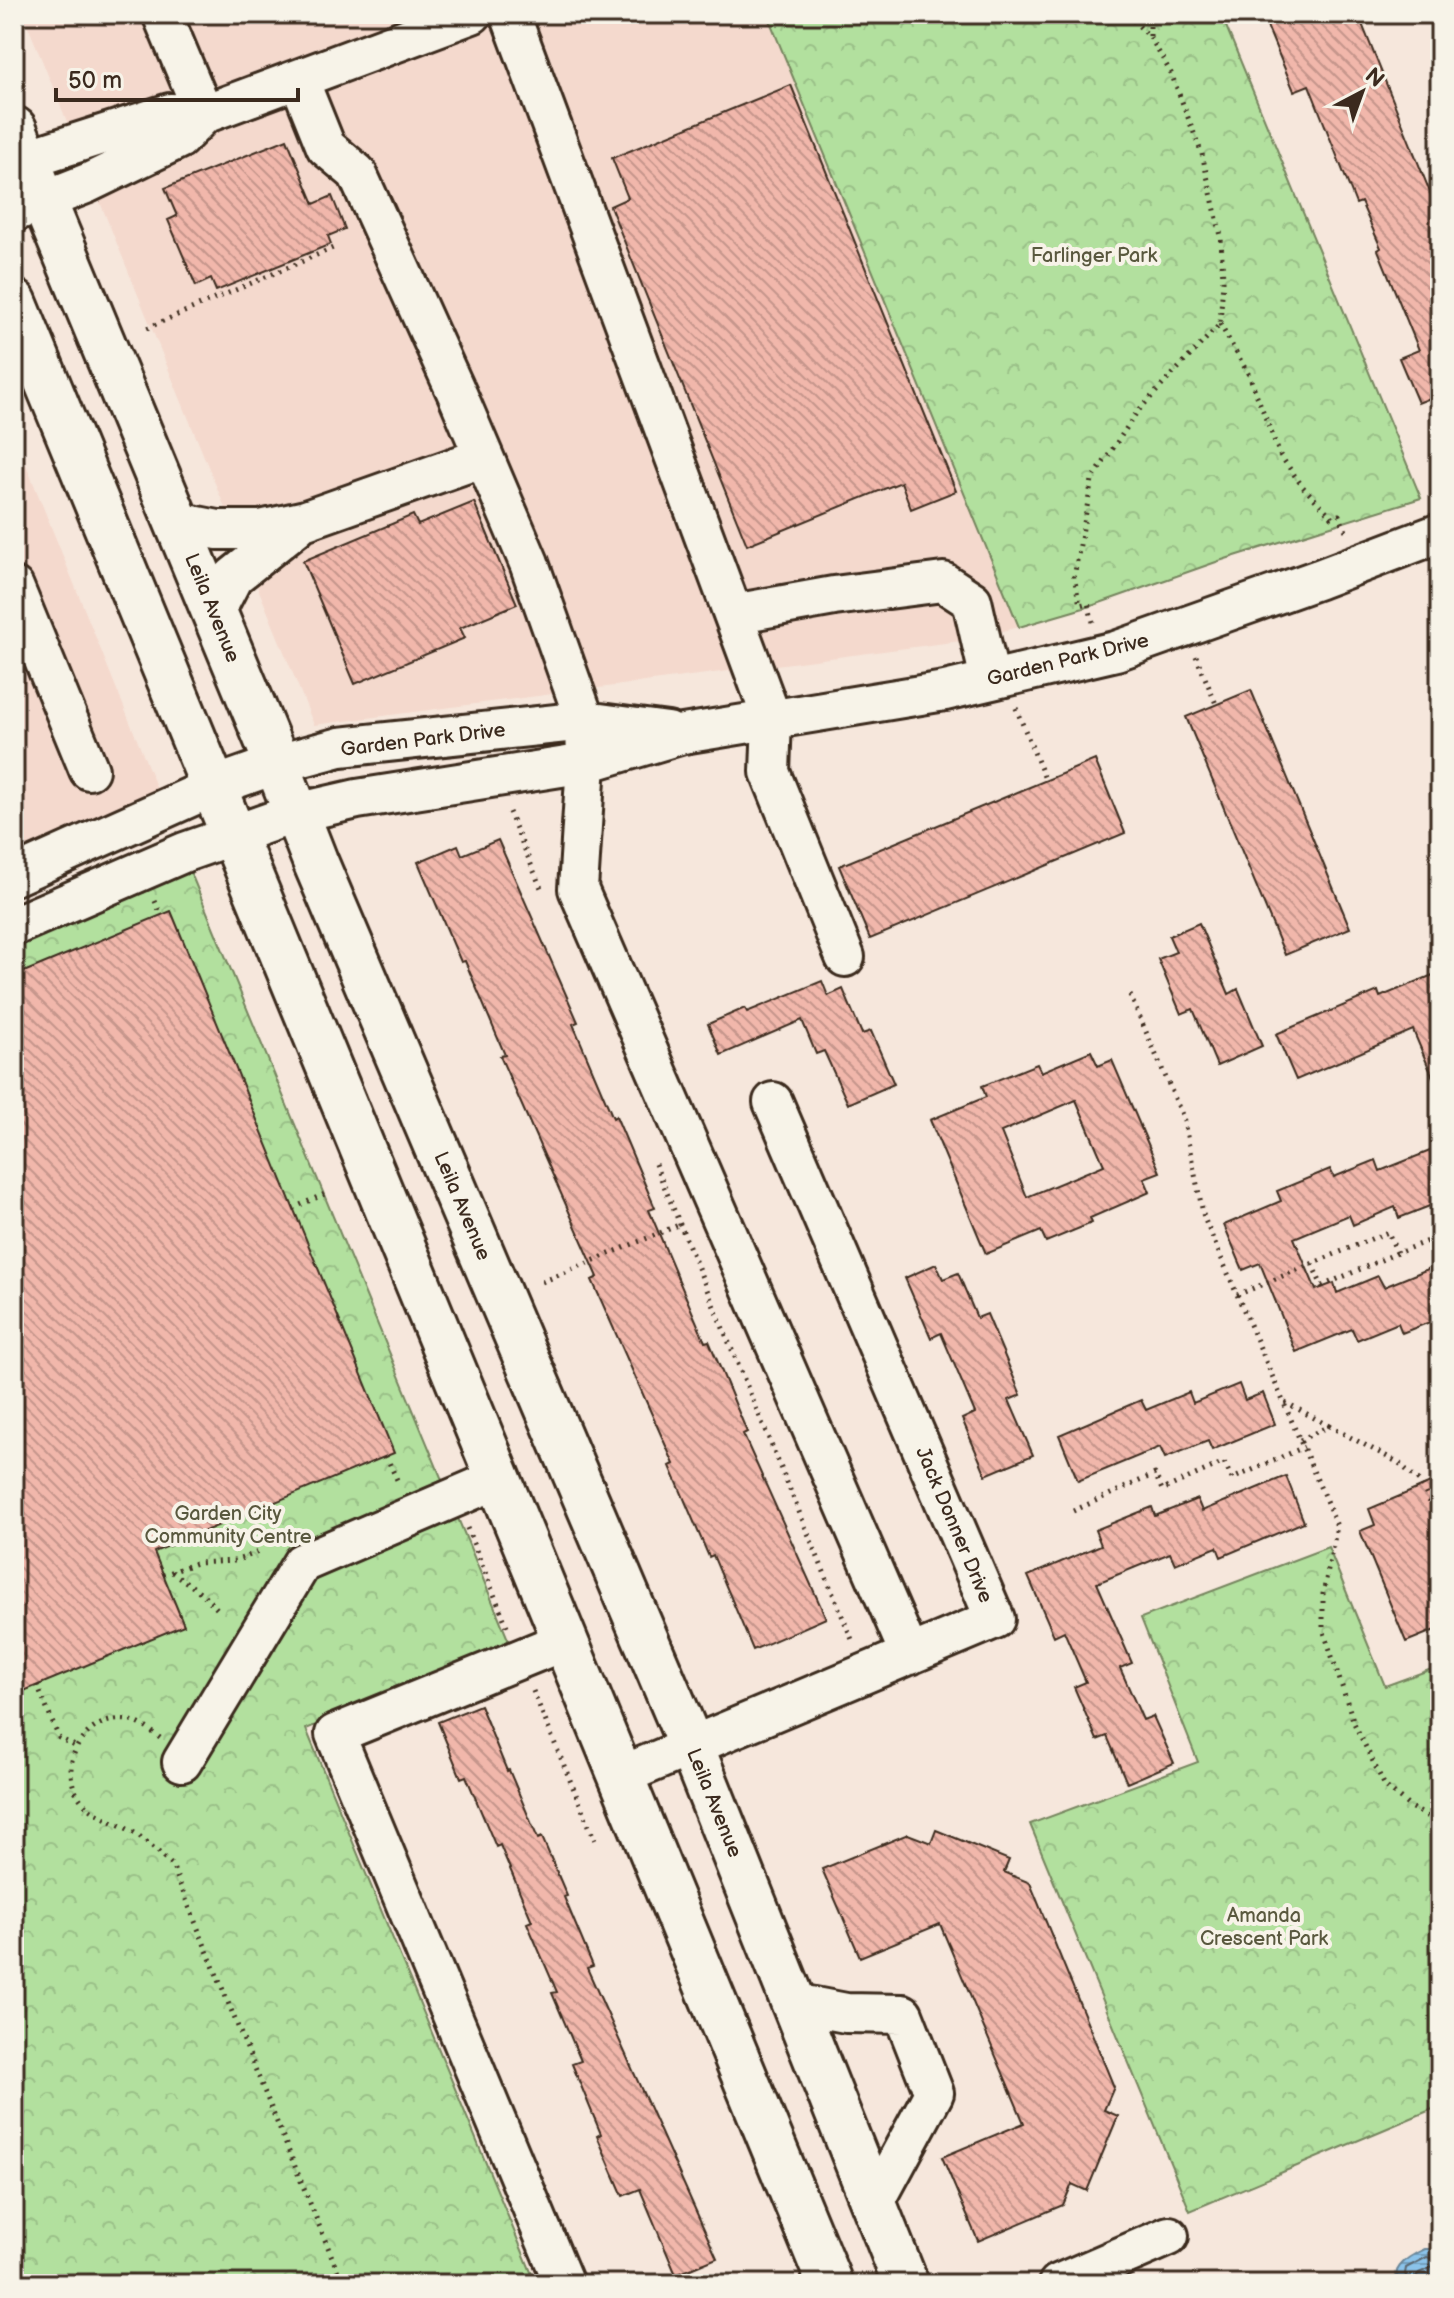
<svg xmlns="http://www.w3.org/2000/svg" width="1454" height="2298" font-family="'Balsamiq Sans',sans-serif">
  <defs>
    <pattern id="park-crowns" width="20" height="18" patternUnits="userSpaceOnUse" patternTransform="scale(2)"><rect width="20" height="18" fill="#b2e09e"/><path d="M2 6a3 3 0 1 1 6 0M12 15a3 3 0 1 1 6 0" fill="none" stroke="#9ac088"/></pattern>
    <pattern id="water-rules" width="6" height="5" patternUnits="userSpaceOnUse" patternTransform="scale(2)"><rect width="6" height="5" fill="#8bc3ea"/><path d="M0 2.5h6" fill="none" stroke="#739fbd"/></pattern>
    <pattern id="building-back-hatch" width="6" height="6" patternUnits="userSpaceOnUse" patternTransform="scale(2)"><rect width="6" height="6" fill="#f1b7ab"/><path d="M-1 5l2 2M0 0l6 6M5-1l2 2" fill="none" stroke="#c4958b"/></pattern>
  </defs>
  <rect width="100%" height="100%" fill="#f6e7dc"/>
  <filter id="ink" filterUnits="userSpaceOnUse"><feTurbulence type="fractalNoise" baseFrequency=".0125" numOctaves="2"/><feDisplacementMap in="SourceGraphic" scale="16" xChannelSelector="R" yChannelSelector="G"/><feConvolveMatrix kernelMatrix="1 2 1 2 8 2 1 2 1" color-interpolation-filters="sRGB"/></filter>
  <g filter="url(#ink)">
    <path fill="#f4d9cd" d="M 23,14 L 767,14 L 1019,627 L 968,640 L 314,725 Z
      M 14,435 L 161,799 L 14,863 Z"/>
    <path fill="url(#park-crowns)" stroke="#76855e" stroke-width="2" d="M 767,14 L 1221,14 L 1421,498 L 1219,561 L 1094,605 L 1019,627 Z
      M 190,871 L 510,1644 L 306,1729 L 536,2284 L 14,2284 L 14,940 Z
      M 1328,1547 L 1385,1686 L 1440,1666 L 1440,2106 L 1190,2211 L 1030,1824 L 1198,1762 L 1141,1618 Z"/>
    <path fill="url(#water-rules)" stroke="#6b8698" stroke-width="2" d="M 1425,2249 L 1434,2249 L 1440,2254 L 1440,2272 C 1402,2298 1372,2273 1425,2249 Z"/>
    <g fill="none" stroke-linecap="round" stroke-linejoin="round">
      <path stroke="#5b6770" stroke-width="2" d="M 1427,2257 L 1436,2260 L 1437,2265 L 1419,2273 L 1413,2280 L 1408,2279 L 1405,2274 L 1406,2268 Z"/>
    </g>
    <path fill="url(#building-back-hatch)" stroke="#3b2a1e" stroke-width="2" fill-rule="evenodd" d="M 1262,14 L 1358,14 L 1440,217 L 1440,399 L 1438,395 L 1418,403 L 1399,358 L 1419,350 L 1378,250 L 1381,248 L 1361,202 L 1356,204 L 1309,85 L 1294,91 Z
      M 791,85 L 956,491 L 911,509 L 901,482 L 747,545 L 610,206 L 628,198 L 612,158 Z
      M 287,139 L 314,204 L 332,196 L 345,229 L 328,236 L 331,244 L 216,291 L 211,279 L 196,286 L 168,220 L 177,216 L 165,188 Z
      M 474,502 L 517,604 L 460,628 L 465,638 L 355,684 L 303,561 L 413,515 L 418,525 Z
      M 1251,690 L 1350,928 L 1285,955 L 1186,717 Z
      M 1095,760 L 1125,833 L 870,939 L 839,866 Z
      M 498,840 L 578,1022 L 573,1024 L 613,1118 L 616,1116 L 655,1208 L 649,1210 L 705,1342 L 709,1341 L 747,1432 L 743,1434 L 826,1618 L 753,1650 L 713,1555 L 709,1557 L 670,1466 L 674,1464 L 592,1280 L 598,1277 L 500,1056 L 505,1055 L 465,961 L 461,962 L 418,862 L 458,845 L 462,855 Z
      M 171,911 L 394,1453 L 154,1552 L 184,1625 L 14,1695 L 14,976 Z
      M 1199,923 L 1229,994 L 1238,989 L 1262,1046 L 1217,1066 L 1193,1009 L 1181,1014 L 1158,959 L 1176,952 L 1169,936 Z
      M 1440,972 L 1440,1094 L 1413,1030 L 1296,1080 L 1276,1034 L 1378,991 L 1380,997 Z
      M 822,981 L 828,996 L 843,989 L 862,1034 L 871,1031 L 894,1084 L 848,1104 L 824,1051 L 816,1054 L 802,1020 L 721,1055 L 708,1024 L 745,1008 L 747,1012 Z
      M 1091,1051 L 1098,1066 L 1112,1060 L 1160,1172 L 1144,1178 L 1150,1192 L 1090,1218 L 1092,1223 L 1046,1242 L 1041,1231 L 986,1254 L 930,1120 L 986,1097 L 982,1086 L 1037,1064 L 1041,1072 ZM 1076,1100 L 1104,1165 L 1027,1197 L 1001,1132 Z
      M 1440,1147 L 1440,1202 L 1399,1218 L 1395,1207 L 1353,1225 L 1349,1215 L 1294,1238 L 1316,1290 L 1334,1283 L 1337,1293 L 1378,1276 L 1384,1287 L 1440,1264 L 1440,1318 L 1402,1333 L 1398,1323 L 1357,1340 L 1352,1329 L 1296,1352 L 1260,1263 L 1243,1270 L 1224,1225 L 1281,1201 L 1277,1191 L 1330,1169 L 1334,1177 L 1376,1160 L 1380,1171 Z
      M 936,1264 L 943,1279 L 958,1273 L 977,1318 L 987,1314 L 1021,1395 L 1009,1400 L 1033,1455 L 986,1475 L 962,1419 L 975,1413 L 941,1333 L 931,1338 L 905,1278 Z
      M 1239,1384 L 1245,1400 L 1263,1393 L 1275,1424 L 1212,1450 L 1208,1441 L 1165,1458 L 1160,1447 L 1078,1481 L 1059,1435 L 1141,1400 L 1146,1410 L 1189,1392 L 1193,1403 Z
      M 1286,1476 L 1304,1522 L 1221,1557 L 1217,1547 L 1175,1564 L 1170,1553 L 1097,1583 L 1132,1663 L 1120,1668 L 1143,1720 L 1153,1716 L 1174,1763 L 1127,1783 L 1107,1736 L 1097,1740 L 1074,1687 L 1086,1682 L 1064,1631 L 1054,1636 L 1028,1576 L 1101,1545 L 1095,1530 L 1152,1507 L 1155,1516 L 1197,1499 L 1202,1511 Z
      M 1440,1479 L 1440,1628 L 1406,1642 L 1360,1531 L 1375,1525 L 1369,1509 Z
      M 480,1705 L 507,1771 L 509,1770 L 538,1839 L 542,1837 L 567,1896 L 564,1897 L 593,1966 L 587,1968 L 717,2258 L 676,2275 L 640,2189 L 623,2196 L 597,2136 L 601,2134 L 572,2064 L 581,2061 L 552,1993 L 557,1992 L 527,1923 L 532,1921 L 500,1845 L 496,1847 L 466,1776 L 461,1778 L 438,1722 Z
      M 936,1830 L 1009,1860 L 1004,1872 L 1030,1883 L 1114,2087 L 1104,2110 L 1118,2116 L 1087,2191 L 1072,2184 L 1063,2205 L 978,2241 L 942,2157 L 1024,2123 L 940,1924 L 860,1957 L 822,1869 L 908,1834 L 931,1843 Z"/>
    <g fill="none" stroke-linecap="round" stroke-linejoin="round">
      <defs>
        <path id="minor" d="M 162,14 L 204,114
          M 510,14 L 772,719 L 770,772 L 845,957
          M 299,80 L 326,147 L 357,173 L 458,396 L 529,563 L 585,721 L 586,763 L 578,889 L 910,1655
          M 14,163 L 170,113 L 204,114 L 472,14
          M 14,212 L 88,183 L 179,139 L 204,114
          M 177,522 L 218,530 L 260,530 L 306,520 L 484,457
          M 14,587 L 89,770
          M 214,614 L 233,577 L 297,526
          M 733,614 L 834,596 L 943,582 L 972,601 L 990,680
          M 14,876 L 215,786 L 277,764 L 340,747 L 585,721 L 668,732
          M 14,926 L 185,852 L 296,813 L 357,799 L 586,763 L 683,734 L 945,691 L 1116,651 L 1319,579 L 1440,533
          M 564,1641 L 335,1734 L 564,2284
          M 182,1762 L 302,1563 L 498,1479
          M 620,1776 L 995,1619 L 773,1102
          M 794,2003 L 846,2013 L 903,2014 L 934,2093 L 874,2204
          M 1058,2284 L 1169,2236"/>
        <path id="major" d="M 14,129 L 277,764 L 315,861 L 691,1746 L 906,2284
          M 14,302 L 830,2284"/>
      </defs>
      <use href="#minor" stroke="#3b2a1e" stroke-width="44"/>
      <use href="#major" stroke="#3b2a1e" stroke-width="50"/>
      <path stroke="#3b2a1e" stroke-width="5" stroke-dasharray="2 6" stroke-linecap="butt" d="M 1150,36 L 1150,14
        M 1220,324 L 1249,375 L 1280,455 L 1303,487 L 1332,517 L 1339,515 L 1346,531
        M 147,328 L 333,248
        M 1093,622 L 1088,603 L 1080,605 L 1074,577 L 1092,480 L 1137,412 L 1220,324 L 1223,281 L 1221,236 L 1202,154 L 1171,73 L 1150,37 L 1127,14
        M 1196,656 L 1216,704
        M 1016,708 L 1045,779
        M 509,812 L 541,888
        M 155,901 L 161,915
        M 1130,995 L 1183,1117 L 1204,1218 L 1337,1526 L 1323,1594 L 1323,1629 L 1354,1723 L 1385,1786 L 1410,1807 L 1440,1823
        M 655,1164 L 853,1642
        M 293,1208 L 327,1193
        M 1312,1264 L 1322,1286 L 1397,1253
        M 542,1282 L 681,1224
        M 1237,1295 L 1388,1232 L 1397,1253 L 1440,1236
        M 1285,1402 L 1329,1426
        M 1300,1440 L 1329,1426 L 1399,1463 L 1421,1483 L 1440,1526
        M 386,1456 L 399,1484
        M 1073,1511 L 1155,1474 L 1162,1490 L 1224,1462 L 1232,1479 L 1304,1447
        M 467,1528 L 507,1626
        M 172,1572 L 203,1594 L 220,1612
        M 163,1575 L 196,1563 L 235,1561 L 261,1551
        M 37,1685 L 59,1738 L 77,1747
        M 533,1691 L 595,1840
        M 160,1738 C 150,1730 140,1722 127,1720 C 89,1715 60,1756 75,1790 C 87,1817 117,1820 139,1836 C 151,1844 161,1855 172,1865 L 343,2284"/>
      <use href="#minor" stroke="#f7f3e8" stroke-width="38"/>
      <use href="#major" stroke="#f7f3e8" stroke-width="44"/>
    </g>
  </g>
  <g text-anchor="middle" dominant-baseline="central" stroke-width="8" stroke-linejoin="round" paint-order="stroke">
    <g font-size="20" fill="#59583e" stroke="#f7f3e8">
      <text x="1094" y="256">Farlinger Park</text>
      <text x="228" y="1514">Garden City<tspan x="228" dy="23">Community Centre</tspan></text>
      <text x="1264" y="1916">Amanda<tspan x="1264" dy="23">Crescent Park</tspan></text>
    </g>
    <g font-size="20" fill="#3b2a1e" stroke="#f7f3e8">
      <text transform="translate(212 608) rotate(68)">Leila Avenue</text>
      <text transform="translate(1068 660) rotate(-14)">Garden Park Drive</text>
      <text transform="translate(423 740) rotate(-7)">Garden Park Drive</text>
      <text transform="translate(462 1206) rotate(67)">Leila Avenue</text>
      <text transform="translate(954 1525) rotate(67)">Jack Donner Drive</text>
      <text transform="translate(714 1803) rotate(68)">Leila Avenue</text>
    </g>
  </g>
  <rect width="1454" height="2298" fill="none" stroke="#f7f3e8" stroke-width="48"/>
  <rect x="24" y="24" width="1406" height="2250" fill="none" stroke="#3b2a1e" stroke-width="3" filter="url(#ink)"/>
  <g transform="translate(1362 92) rotate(41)" stroke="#f7f3e8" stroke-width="6" paint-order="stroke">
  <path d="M0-6L14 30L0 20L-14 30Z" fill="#3b2a1e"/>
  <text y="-12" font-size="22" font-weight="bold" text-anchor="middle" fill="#3b2a1e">N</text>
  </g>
  <path d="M56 88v12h242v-12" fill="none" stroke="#3b2a1e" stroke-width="4"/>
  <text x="68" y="88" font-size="24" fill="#3b2a1e" stroke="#f7f3e8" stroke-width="6" paint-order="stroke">50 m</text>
</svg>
